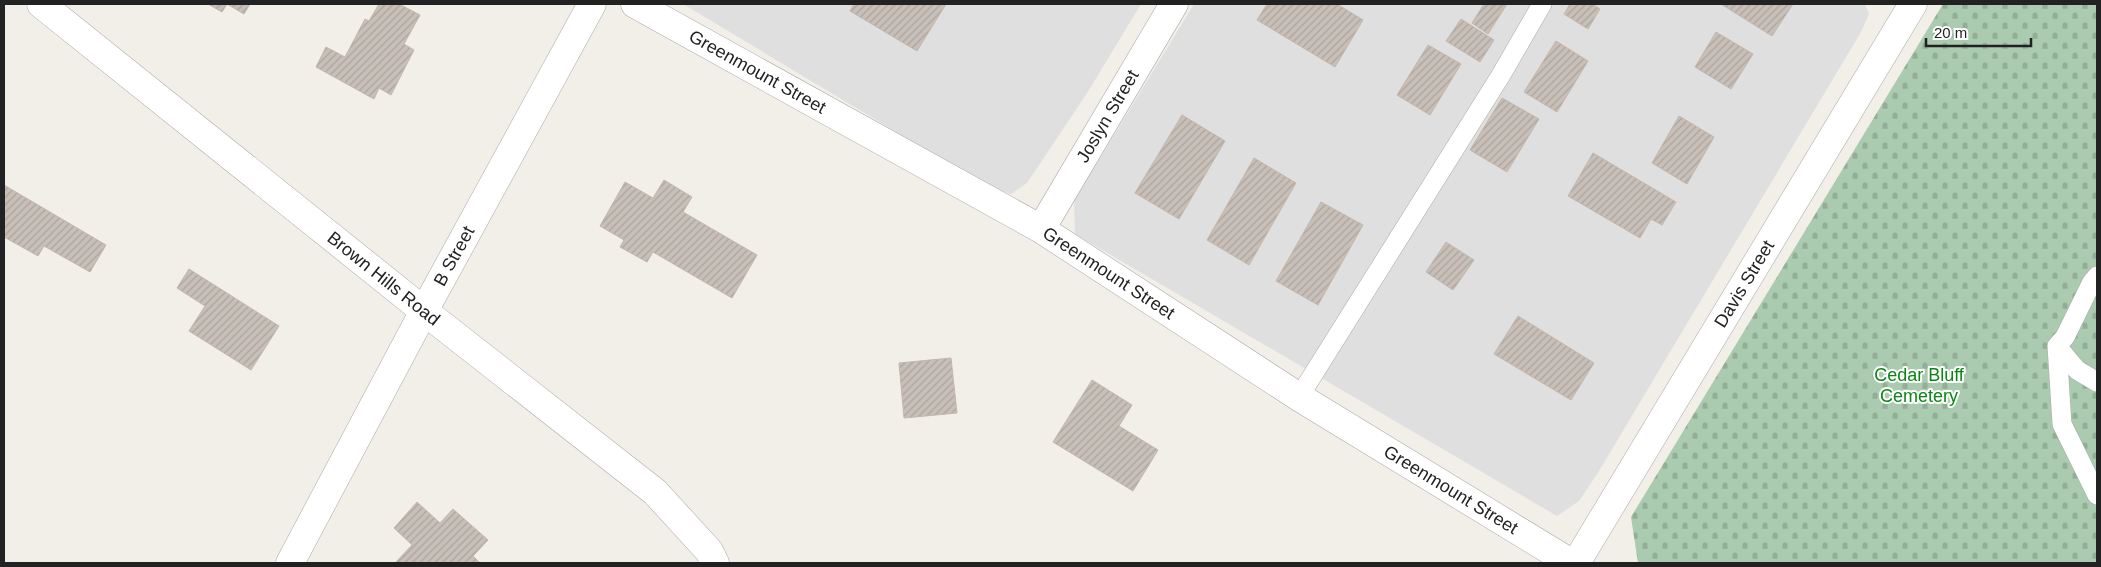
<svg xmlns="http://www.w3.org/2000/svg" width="2101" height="567" font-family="Helvetica,sans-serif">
  <defs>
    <pattern id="cemetery-stones" width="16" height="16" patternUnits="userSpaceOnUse" patternTransform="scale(1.25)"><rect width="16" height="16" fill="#aacbaf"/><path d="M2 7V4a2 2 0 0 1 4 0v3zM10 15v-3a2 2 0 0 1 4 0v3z" fill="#92ae96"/></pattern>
    <pattern id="building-hatch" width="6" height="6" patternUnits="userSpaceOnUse" patternTransform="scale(1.25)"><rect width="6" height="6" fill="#c7bfb8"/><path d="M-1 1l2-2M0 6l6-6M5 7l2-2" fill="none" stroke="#aba49e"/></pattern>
  </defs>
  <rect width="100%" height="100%" fill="#f2efe9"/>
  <path fill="#e0dfdf" d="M 683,4 L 1141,4 L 1089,90 L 1027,183 L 1011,194 L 988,187 Z
    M 1194,4 L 1865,4 L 1869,14 L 1861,32 L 1599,471 L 1579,501 L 1557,516 L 1075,234 L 1074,201 Z"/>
  <path fill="url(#cemetery-stones)" d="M 1943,4 L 2097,4 L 2097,563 L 1638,563 L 1631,517 Z"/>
  <path fill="url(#building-hatch)" stroke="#c4b6ab" d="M 208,4 L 250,4 L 244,14 L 227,4 L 222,12 Z
    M 379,4 L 399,4 L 420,15 L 404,44 L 414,50 L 391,95 L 379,88 L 374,99 L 316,67 L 326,47 L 345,57 L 365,19 L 369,21 Z
    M 854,4 L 946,4 L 917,51 L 850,11 Z
    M 1267,4 L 1337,4 L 1363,20 L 1335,67 L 1257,20 Z
    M 1484,4 L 1507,4 L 1488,34 L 1472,23 Z
    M 1570,4 L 1592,4 L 1600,9 L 1588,29 L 1564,14 Z
    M 1721,4 L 1793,4 L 1772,36 Z
    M 1461,19 L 1494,40 L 1480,62 L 1446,41 Z
    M 1716,32 L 1753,54 L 1731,89 L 1695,67 Z
    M 1556,41 L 1588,61 L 1557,112 L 1524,92 Z
    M 1428,45 L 1461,64 L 1430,115 L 1397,95 Z
    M 1502,98 L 1539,119 L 1507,172 L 1470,150 Z
    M 1182,115 L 1225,141 L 1179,219 L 1135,193 Z
    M 1679,116 L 1714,137 L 1687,184 L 1652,163 Z
    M 1593,153 L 1676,202 L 1662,225 L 1651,219 L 1640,238 L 1568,196 Z
    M 1254,158 L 1296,183 L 1249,265 L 1207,240 Z
    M 664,180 L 692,197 L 683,212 L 757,255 L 732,298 L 653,252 L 647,262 L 620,247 L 624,240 L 600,226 L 625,182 L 653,198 Z
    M 4,185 L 106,245 L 90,272 L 44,246 L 38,256 L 4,237 Z
    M 1321,202 L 1363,225 L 1318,305 L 1276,281 Z
    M 1446,242 L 1474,260 L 1453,290 L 1426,272 Z
    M 189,269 L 279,326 L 251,370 L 189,331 L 205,306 L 177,288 Z
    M 1518,316 L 1594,363 L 1571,400 L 1494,354 Z
    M 951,358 L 957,413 L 904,418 L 899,363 Z
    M 1092,380 L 1132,405 L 1119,426 L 1158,450 L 1133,491 L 1053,442 Z
    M 417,502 L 440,523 L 453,509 L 488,540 L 473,556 L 480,563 L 395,563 L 412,545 L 394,528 Z"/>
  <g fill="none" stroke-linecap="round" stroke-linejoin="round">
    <defs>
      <path id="service" d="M 2097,276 L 2092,282 L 2065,337 L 2057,346 L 2062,424 L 2097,495
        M 2057,346 L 2077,370 L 2097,382
        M 1299,397 L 1501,75 L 1542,4"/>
      <g id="minor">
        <path id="s1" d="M 41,4 L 424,311 L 655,492 L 709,551 L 715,563"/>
        <path id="s2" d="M 635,4 L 1041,229 L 1299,397 L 1571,563"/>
        <path id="s3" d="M 1041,229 L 1174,4"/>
        <path id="s4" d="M 290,563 L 424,311 L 592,4"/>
        <path id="s5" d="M 1576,563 L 1913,4"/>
      </g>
    </defs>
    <use href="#service" stroke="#a9a9a9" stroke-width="20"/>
    <use href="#minor" stroke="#a9a9a9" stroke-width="29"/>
    <use href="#service" stroke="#fff" stroke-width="19"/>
    <use href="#minor" stroke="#fff" stroke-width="28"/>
  </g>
  <g text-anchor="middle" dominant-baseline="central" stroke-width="4" stroke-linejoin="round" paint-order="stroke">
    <g font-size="18" fill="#222" stroke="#fff">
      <text stroke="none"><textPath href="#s2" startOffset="140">Greenmount Street</textPath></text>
      <text stroke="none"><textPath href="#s3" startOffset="131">Joslyn Street</textPath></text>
      <text stroke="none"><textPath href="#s4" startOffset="348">B Street</textPath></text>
      <text stroke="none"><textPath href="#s2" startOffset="545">Greenmount Street</textPath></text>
      <text stroke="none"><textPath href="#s1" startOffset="439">Brown Hills Road</textPath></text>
      <text stroke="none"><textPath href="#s5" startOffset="326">Davis Street</textPath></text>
      <text stroke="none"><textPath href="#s2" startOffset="950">Greenmount Street</textPath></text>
    </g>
    <g font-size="18" fill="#0c8416" stroke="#fff">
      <text x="1919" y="375">Cedar Bluff<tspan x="1919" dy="21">Cemetery</tspan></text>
    </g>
  </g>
  <rect width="2101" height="567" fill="none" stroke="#222222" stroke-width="10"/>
  <path d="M1926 38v8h105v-8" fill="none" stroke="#222222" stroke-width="2.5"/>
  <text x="1934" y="38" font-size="15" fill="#222222" stroke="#ffffff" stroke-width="4" paint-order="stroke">20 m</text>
</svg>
